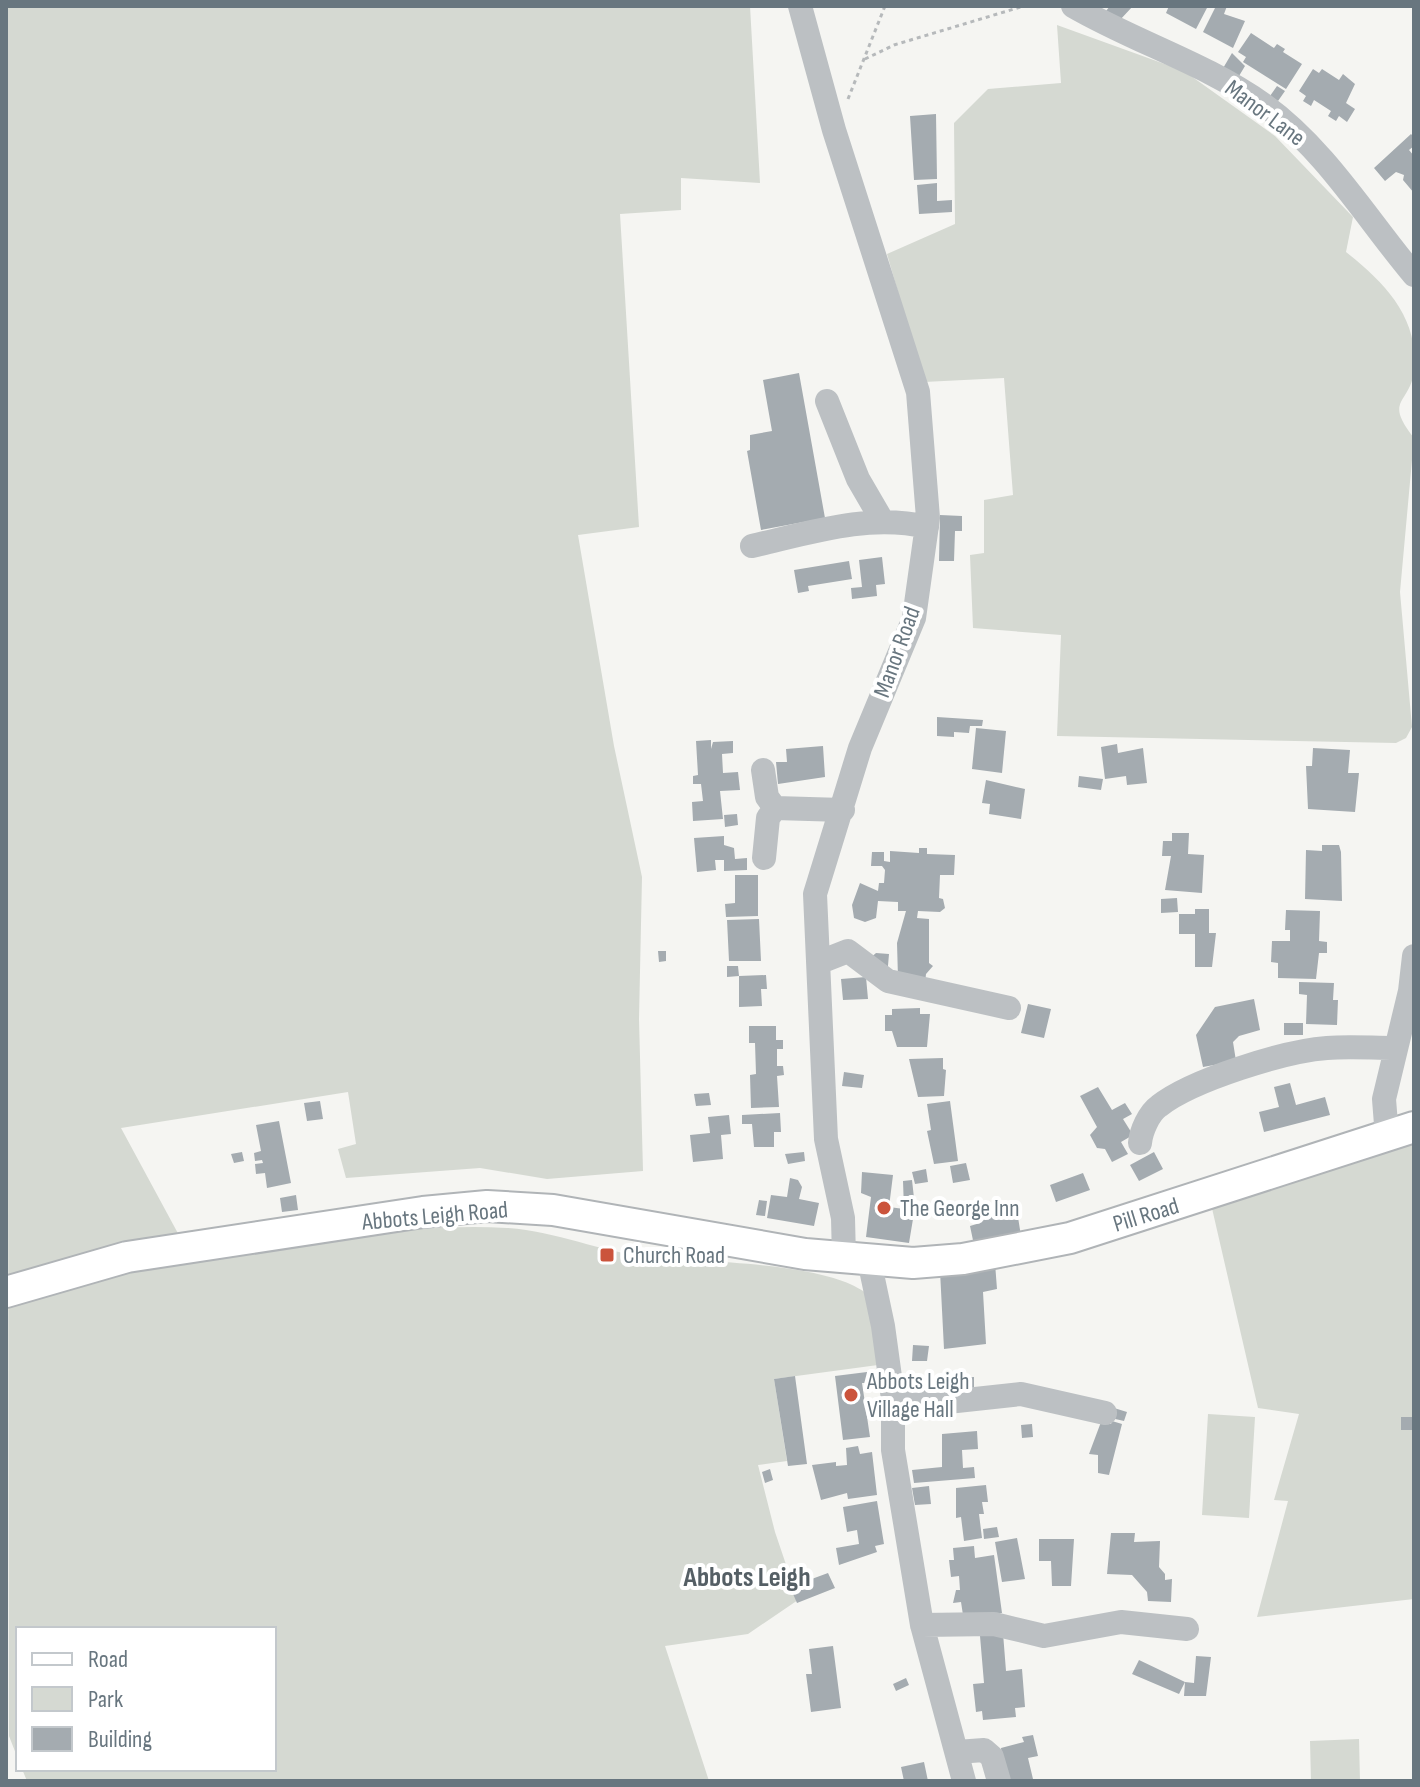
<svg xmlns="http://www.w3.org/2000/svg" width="1420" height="1787" font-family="'Sofia Sans Condensed',sans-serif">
  <rect width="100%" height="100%" fill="#f5f5f2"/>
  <path fill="#d5d9d2" d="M 6,6 L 750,6 L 760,183 L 681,178 L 681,210 L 620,214 L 639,527 L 578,535 L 614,746 L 642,877 L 639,1019 L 643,1171 L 547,1179 L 480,1168 L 346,1178 L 338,1149 L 356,1144 L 348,1092 L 121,1128 L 194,1263 C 296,1246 403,1222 507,1228 C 556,1231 600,1252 649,1257 C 702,1262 828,1262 867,1294 L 878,1365 L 774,1379 L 787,1461 L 758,1465 L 775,1532 L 798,1600 L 748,1634 L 665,1646 L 709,1781 L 27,1781 L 22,1769 L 274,1769 L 274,1629 L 18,1629 L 18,1759 L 9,1736 Z
    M 1057,25 L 1184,71 L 1275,136 L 1353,217 L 1346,252 C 1385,283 1420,318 1414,373 C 1408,405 1384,400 1414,438 L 1400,592 L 1412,727 L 1406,738 L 1396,743 L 1057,736 L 1061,635 L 973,628 L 970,555 L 984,553 L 984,500 L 1013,495 L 1004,378 L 924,382 L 887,254 L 955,224 L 954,123 L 988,89 L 1061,83 Z
    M 1414,1141 L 1414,1599 L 1257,1617 L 1288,1501 L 1274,1500 L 1299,1414 L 1258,1408 L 1211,1204 Z
    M 1208,1414 L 1255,1417 L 1249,1518 L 1202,1515 Z
    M 1359,1739 L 1360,1781 L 1311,1781 L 1310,1741 Z"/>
  <path fill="#a4abb0" d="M 1110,6 L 1133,6 L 1119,21 L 1106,11 Z
    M 1169,6 L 1208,6 L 1196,29 L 1166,13 Z
    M 1216,6 L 1227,6 L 1224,14 L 1245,21 L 1233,48 L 1203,32 Z
    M 1251,33 L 1274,48 L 1277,44 L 1285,49 L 1283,52 L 1302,64 L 1286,89 L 1243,62 L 1246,57 L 1238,52 Z
    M 1232,53 L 1245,66 L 1239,76 L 1222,70 Z
    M 1313,69 L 1319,73 L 1322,69 L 1339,80 L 1343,74 L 1355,84 L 1346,103 L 1355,109 L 1347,122 L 1339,116 L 1336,121 L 1328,116 L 1331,111 L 1314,100 L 1311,106 L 1303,101 L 1306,96 L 1299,91 Z
    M 1277,86 L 1285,91 L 1278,101 L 1270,96 Z
    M 936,114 L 937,179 L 914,180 L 910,116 Z
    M 1411,134 L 1414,137 L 1414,146 L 1409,150 L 1414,156 L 1414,193 L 1403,180 L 1404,175 L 1396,172 L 1385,181 L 1374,168 Z
    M 937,183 L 937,201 L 952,200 L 952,212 L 919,214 L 917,185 Z
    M 799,373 L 825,518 L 761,530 L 747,451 L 750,450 L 750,435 L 772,431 L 763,380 Z
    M 940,515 L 962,516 L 962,531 L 955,531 L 954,561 L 939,561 Z
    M 882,557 L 885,584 L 876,585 L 877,596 L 852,599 L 851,588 L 862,587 L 859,560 Z
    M 849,561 L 852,579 L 808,586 L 809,591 L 798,593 L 794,570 Z
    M 937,717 L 983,720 L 982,726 L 970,726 L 969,733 L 954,732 L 954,737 L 937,736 Z
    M 976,728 L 1006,731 L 1002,773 L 972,769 Z
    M 711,740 L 711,749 L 713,742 L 733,741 L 733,753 L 722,754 L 723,773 L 738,772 L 740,790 L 720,791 L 723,819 L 693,821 L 692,802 L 703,801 L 701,784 L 693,784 L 693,776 L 698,775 L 696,741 Z
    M 1117,744 L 1118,753 L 1143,748 L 1147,783 L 1127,785 L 1126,776 L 1105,779 L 1101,747 Z
    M 823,746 L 825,777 L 778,784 L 776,762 L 787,762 L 786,749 Z
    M 1313,748 L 1350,750 L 1348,773 L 1359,773 L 1355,812 L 1308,809 L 1306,766 L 1312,766 Z
    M 1079,776 L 1103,779 L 1101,790 L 1078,787 Z
    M 986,780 L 1025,789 L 1021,819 L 989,814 L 990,804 L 982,803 Z
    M 737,814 L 738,825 L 725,827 L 724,815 Z
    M 1172,833 L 1189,833 L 1188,854 L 1204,855 L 1202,893 L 1165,890 L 1171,856 L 1162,856 L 1163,841 L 1172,841 Z
    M 724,836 L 724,845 L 734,848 L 735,859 L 747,858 L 747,870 L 724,871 L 724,860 L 715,860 L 716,870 L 697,872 L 694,838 Z
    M 1322,845 L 1339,845 L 1341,852 L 1342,901 L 1305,899 L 1306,850 L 1322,851 Z
    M 919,848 L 927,848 L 927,854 L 955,855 L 954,875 L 940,875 L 939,898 L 943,899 L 945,908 L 940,912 L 918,911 L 917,918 L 929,919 L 929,963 L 933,966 L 926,974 L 925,983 L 898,978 L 897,943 L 906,911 L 898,911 L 898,902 L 878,901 L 876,918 L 865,922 L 854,918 L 852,905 L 860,883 L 878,891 L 879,883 L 884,883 L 885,870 L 882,866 L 871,866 L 872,852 L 884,852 L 884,861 L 890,862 L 890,851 L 919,853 Z
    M 735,875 L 758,875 L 758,916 L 726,917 L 725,904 L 735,903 Z
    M 1177,898 L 1178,912 L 1161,913 L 1161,899 Z
    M 1195,909 L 1209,909 L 1209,933 L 1216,933 L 1212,967 L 1195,967 L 1195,934 L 1179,934 L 1179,914 L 1195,914 Z
    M 1286,910 L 1320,911 L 1319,941 L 1327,942 L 1327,953 L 1319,953 L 1316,979 L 1278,978 L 1278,963 L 1271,962 L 1272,941 L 1290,941 L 1290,930 L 1285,930 Z
    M 759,919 L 761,961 L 729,961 L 727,920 Z
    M 658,951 L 666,951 L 666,961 L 659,962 Z
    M 876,953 L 889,954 L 887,977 L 868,960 Z
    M 727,966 L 738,966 L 739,976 L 727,977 Z
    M 766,975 L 767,989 L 761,989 L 762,1006 L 739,1007 L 739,976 Z
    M 866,977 L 868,999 L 843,1000 L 841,979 Z
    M 1299,982 L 1334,983 L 1333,1000 L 1338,1000 L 1337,1025 L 1306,1024 L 1307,995 L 1299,994 Z
    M 1254,999 L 1260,1030 L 1239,1036 L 1233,1042 L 1236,1061 L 1203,1067 L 1196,1035 L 1215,1007 Z
    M 1028,1004 L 1051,1009 L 1044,1038 L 1021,1033 Z
    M 920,1008 L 920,1014 L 930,1014 L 927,1047 L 897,1047 L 892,1031 L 885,1031 L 885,1015 L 892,1015 L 892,1009 Z
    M 1284,1023 L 1303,1023 L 1303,1035 L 1284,1035 Z
    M 749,1026 L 776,1026 L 776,1040 L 783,1040 L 783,1049 L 777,1049 L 777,1066 L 783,1066 L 784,1075 L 777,1076 L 779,1107 L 751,1108 L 750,1075 L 756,1074 L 755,1043 L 749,1043 Z
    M 943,1058 L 943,1069 L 946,1070 L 944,1096 L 918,1097 L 909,1059 Z
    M 844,1072 L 864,1075 L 862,1088 L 842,1086 Z
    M 1290,1083 L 1296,1105 L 1325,1097 L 1330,1115 L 1264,1132 L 1259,1112 L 1279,1107 L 1274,1087 Z
    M 1098,1087 L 1112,1110 L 1125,1103 L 1132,1114 L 1123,1119 L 1133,1135 L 1121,1142 L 1128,1154 L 1112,1162 L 1105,1149 L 1097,1148 L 1090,1135 L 1097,1127 L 1080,1096 Z
    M 709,1093 L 711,1105 L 696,1106 L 694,1094 Z
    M 320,1101 L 323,1119 L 307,1121 L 304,1103 Z
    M 950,1101 L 958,1161 L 934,1164 L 927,1131 L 931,1130 L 927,1104 Z
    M 780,1113 L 781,1132 L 774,1132 L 774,1147 L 754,1147 L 752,1124 L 742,1124 L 742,1115 Z
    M 729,1115 L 731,1134 L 721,1135 L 723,1159 L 693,1162 L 690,1135 L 710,1133 L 708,1117 Z
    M 279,1121 L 291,1183 L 267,1188 L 265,1173 L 256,1174 L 255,1164 L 263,1163 L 262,1160 L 255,1161 L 254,1153 L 261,1151 L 256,1125 Z
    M 242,1152 L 244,1161 L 234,1163 L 231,1154 Z
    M 804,1152 L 805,1161 L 788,1164 L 785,1154 Z
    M 1154,1152 L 1163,1169 L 1139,1181 L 1130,1165 Z
    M 966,1163 L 970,1180 L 953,1183 L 950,1166 Z
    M 926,1169 L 928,1182 L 915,1184 L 912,1172 Z
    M 862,1172 L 893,1175 L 889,1207 L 904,1209 L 903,1181 L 912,1180 L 915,1207 L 909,1243 L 866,1237 L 871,1197 L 861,1193 Z
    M 1083,1173 L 1090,1190 L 1056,1202 L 1050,1185 Z
    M 790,1178 L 798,1180 L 802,1187 L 799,1199 L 819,1203 L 814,1226 L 767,1218 L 771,1195 L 787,1197 Z
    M 296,1195 L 298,1210 L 282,1212 L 280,1198 Z
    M 759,1200 L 767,1201 L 765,1216 L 756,1215 Z
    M 1017,1211 L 1021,1236 L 974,1245 L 970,1226 L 980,1223 L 979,1218 Z
    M 995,1263 L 997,1289 L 983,1292 L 986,1344 L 944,1349 L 940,1271 Z
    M 913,1345 L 929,1346 L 927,1361 L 912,1361 Z
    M 867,1372 L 869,1383 L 862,1383 L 870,1437 L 843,1440 L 835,1376 Z
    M 795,1376 L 807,1464 L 788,1466 L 774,1379 Z
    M 974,1377 L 974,1394 L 909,1397 L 912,1380 Z
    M 1114,1408 L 1127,1412 L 1124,1421 L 1111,1418 Z
    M 1401,1417 L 1414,1417 L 1414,1430 L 1401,1430 Z
    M 1112,1421 L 1122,1424 L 1109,1475 L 1098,1473 L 1098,1455 L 1089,1454 L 1101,1422 L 1111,1424 Z
    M 1032,1424 L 1033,1437 L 1022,1438 L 1021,1425 Z
    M 977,1431 L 978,1449 L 962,1450 L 963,1468 L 974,1467 L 975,1478 L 914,1483 L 912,1470 L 942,1467 L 942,1434 Z
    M 858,1446 L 860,1454 L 872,1452 L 877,1495 L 848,1499 L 847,1493 L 821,1500 L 812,1465 L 836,1462 L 836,1466 L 847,1465 L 846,1448 Z
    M 770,1469 L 773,1480 L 765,1483 L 762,1472 Z
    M 986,1485 L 988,1502 L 982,1502 L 984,1514 L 979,1514 L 982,1538 L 964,1541 L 961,1517 L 956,1518 L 956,1488 Z
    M 929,1486 L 931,1504 L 915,1505 L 912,1488 Z
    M 877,1501 L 884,1544 L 875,1546 L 877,1552 L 839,1565 L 836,1548 L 859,1544 L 857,1530 L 847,1532 L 843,1507 Z
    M 997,1527 L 999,1537 L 984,1539 L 983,1529 Z
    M 1111,1533 L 1135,1533 L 1134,1542 L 1160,1541 L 1159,1567 L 1165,1574 L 1165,1580 L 1172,1579 L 1171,1602 L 1148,1601 L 1147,1592 L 1132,1575 L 1107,1574 Z
    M 1017,1538 L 1025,1579 L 1002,1582 L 995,1542 Z
    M 1039,1539 L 1074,1539 L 1071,1586 L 1052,1586 L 1051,1561 L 1039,1561 Z
    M 974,1546 L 975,1558 L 994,1555 L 1002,1613 L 963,1615 L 961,1602 L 953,1603 L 956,1590 L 960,1590 L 959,1576 L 951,1577 L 949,1560 L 954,1560 L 953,1548 Z
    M 828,1573 L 835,1588 L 797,1603 L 790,1587 Z
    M 1003,1633 L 1006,1671 L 1022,1669 L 1025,1707 L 1015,1708 L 1016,1717 L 983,1720 L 982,1711 L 976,1712 L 973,1684 L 984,1683 L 980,1636 Z
    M 833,1646 L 841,1708 L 811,1712 L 806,1674 L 812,1674 L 809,1649 Z
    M 1196,1656 L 1211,1657 L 1206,1696 L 1184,1696 L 1185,1682 L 1194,1683 Z
    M 1139,1660 L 1185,1682 L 1179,1694 L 1132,1674 Z
    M 906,1678 L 909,1685 L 896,1691 L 893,1684 Z
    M 1033,1735 L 1038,1756 L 1028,1758 L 1033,1779 L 1005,1781 L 1001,1748 L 1024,1742 L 1022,1737 Z
    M 924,1762 L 928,1781 L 904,1781 L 901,1767 Z"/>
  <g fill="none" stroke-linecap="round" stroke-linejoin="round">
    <defs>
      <path id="major" d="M 6,1292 L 127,1257 L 423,1212 L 487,1206 L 553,1210 L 805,1254 L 913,1263 L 963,1259 L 1070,1238 L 1414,1127"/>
    </defs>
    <use href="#major" stroke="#b0b4b7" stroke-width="34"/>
    <path stroke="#b6b9bb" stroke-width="3" stroke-dasharray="4 4" stroke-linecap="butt" d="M 865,59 L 894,45 L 1024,6
      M 848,99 L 885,6"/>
    <path stroke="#bcc0c3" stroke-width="24" d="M 800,6 L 834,130 L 918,392 L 928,518 L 914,618 L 860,748 L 815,894 L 826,1139 L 843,1218 L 844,1258
      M 1073,6 C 1135,42 1205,63 1264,105 C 1326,150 1366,218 1414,275
      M 827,401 L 858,479 L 883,522
      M 752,546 C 809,533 868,513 927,527
      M 763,770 L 767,797 L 775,808 L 768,818 L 764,858
      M 775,808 L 843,810
      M 820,962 L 848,951 L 888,981 L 1009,1008
      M 1387,1137 L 1384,1099 L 1410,991 L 1414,956
      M 1140,1143 C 1141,1131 1149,1113 1159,1106 C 1192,1080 1285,1051 1327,1048 C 1349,1046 1372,1048 1395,1048
      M 869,1260 L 883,1326 L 893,1399 L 893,1450 L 922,1625 L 964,1781
      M 893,1399 L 929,1404 L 1021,1394 L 1105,1413
      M 922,1625 L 994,1624 L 1044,1636 L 1121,1622 L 1187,1629
      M 957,1752 L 984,1750 L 992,1757 L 999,1781"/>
    <use href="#major" stroke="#fff" stroke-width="30"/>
  </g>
  <g fill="#cb543c" stroke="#fff" stroke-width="3">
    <circle cx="884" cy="1208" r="8"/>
    <rect x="599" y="1247" width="16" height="16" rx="4"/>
    <circle cx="851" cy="1395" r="8"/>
  </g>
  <g text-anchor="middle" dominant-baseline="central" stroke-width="8" stroke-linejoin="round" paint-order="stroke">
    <g font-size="24" fill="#68767f" stroke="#fff">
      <text transform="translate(1265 113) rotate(37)">Manor Lane</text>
      <text transform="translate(897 652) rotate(-70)">Manor Road</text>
      <text transform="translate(1146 1215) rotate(-17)">Pill Road</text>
      <text transform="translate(435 1216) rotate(-5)">Abbots Leigh Road</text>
    </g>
    <g font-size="24" fill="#68767f" stroke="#fff" text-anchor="start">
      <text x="900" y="1208">The George Inn</text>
      <text x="623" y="1255">Church Road</text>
      <text x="867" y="1381">Abbots Leigh<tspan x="867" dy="28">Village Hall</tspan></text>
    </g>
    <g font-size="28" font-weight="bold" fill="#555f65" stroke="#fff">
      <text x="747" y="1577">Abbots Leigh</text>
    </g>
  </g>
  <rect width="1420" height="1787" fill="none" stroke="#68767f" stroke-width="16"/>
  <rect x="16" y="1627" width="260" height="144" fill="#ffffff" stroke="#c3c8cc" stroke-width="2"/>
  <rect x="32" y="1653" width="40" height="12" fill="#ffffff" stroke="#c3c8cc" stroke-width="2"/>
  <text x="88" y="1667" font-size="24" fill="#68767f">Road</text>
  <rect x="32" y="1687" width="40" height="24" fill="#d5d9d2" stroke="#c3c8cc" stroke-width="2"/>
  <text x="88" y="1707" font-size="24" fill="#68767f">Park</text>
  <rect x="32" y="1727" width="40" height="24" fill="#a4abb0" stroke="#c3c8cc" stroke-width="2"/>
  <text x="88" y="1747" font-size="24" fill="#68767f">Building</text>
</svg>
